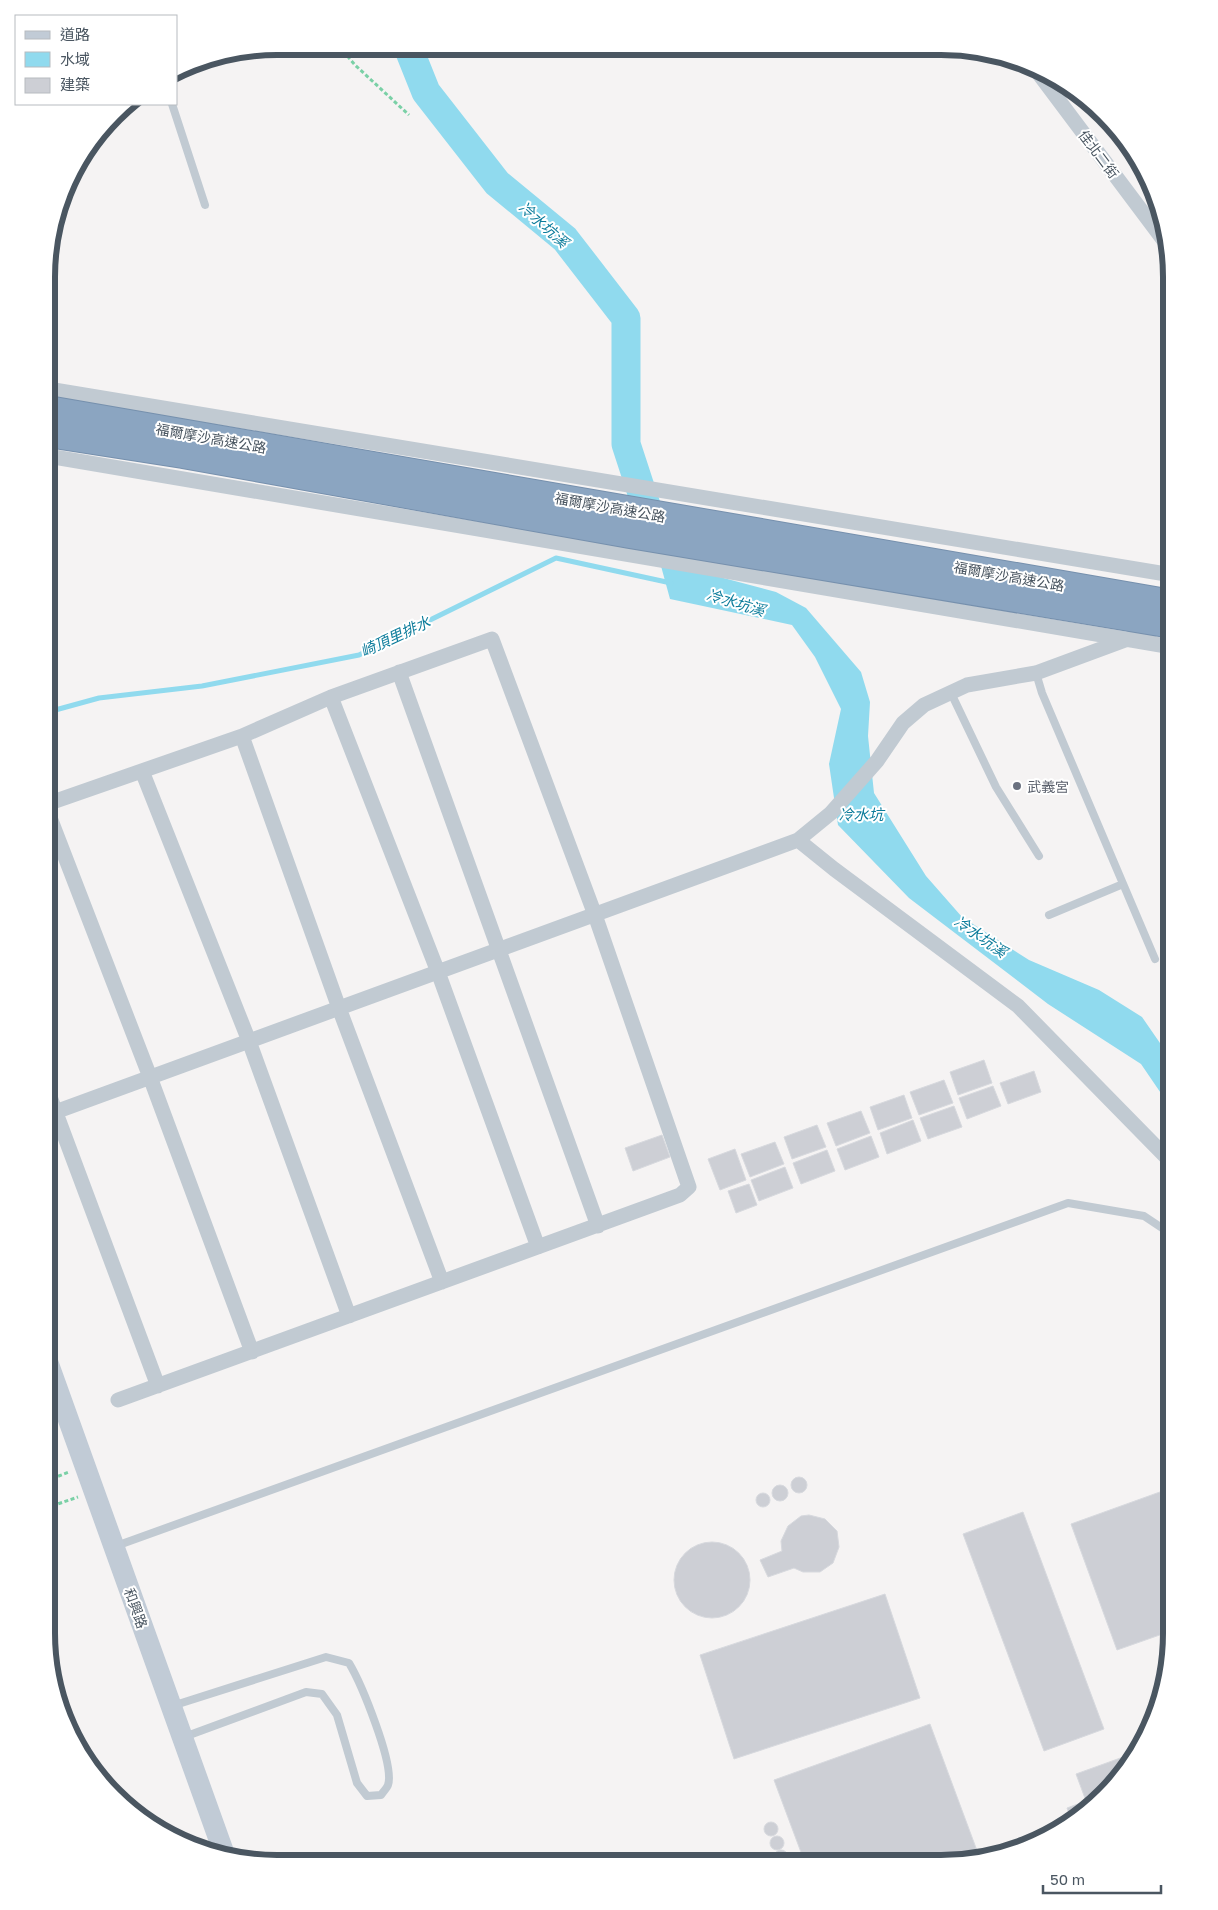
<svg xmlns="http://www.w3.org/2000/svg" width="1218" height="1910" font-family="'Golos Text','Noto Sans TC',sans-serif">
  <rect width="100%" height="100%" fill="#f5f3f3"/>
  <path fill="#90daee" d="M 661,566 L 682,567 L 776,592 L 806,608 L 861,672 L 870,702 L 868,736 L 874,793 L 926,876 L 962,917 L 1029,960 L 1099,990 L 1142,1017 L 1171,1059 L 1171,1108 L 1141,1064 L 1048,1004 L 909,898 L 838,825 L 829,764 L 841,709 L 815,657 L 792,625 L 670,599 Z"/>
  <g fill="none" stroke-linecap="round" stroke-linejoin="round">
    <path stroke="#90daee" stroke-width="5" d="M 48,712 L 99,698 L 202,686 L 359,655 L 556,558 L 671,583"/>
    <path stroke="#90daee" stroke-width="29" d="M 408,47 L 426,92 L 497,183 L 565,239 L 626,318 L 626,444 L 656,536"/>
  </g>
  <path fill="#cdcfd5" stroke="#d7d9de" d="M 984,1060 L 992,1083 L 958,1095 L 950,1072 Z
    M 1034,1071 L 1041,1092 L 1008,1104 L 1000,1083 Z
    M 944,1080 L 953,1103 L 919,1115 L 910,1092 Z
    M 993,1086 L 1001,1106 L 967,1119 L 959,1098 Z
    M 904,1095 L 912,1118 L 878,1130 L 870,1107 Z
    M 954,1106 L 962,1127 L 928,1139 L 920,1118 Z
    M 861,1111 L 870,1133 L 836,1146 L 827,1123 Z
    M 913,1120 L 921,1141 L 887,1154 L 880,1133 Z
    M 817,1125 L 826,1147 L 792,1159 L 784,1137 Z
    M 662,1135 L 670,1157 L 633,1171 L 625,1148 Z
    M 871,1136 L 879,1157 L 845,1170 L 837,1149 Z
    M 775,1142 L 784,1164 L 750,1177 L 741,1154 Z
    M 735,1149 L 746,1180 L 720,1190 L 708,1159 Z
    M 827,1150 L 835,1171 L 801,1184 L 793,1163 Z
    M 785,1167 L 793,1188 L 759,1201 L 751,1180 Z
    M 749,1184 L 757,1205 L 736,1213 L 728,1191 Z
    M791 1485a8 8 0 1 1 16 0a8 8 0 1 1-16 0Z
    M772 1493a8 8 0 1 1 16 0a8 8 0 1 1-16 0Z
    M 1171,1488 L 1171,1631 L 1117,1650 L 1071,1524 Z
    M756 1500a7 7 0 1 1 14 0a7 7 0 1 1-14 0Z
    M 1023,1512 L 1104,1729 L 1044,1751 L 963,1534 Z
    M 809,1515 L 825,1519 L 837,1531 L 839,1547 L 833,1563 L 820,1572 L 803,1572 L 794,1568 L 768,1577 L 760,1560 L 782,1551 L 781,1541 L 788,1526 L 801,1516 Z
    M674 1580a38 38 0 1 1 76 0a38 38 0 1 1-76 0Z
    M 885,1594 L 920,1698 L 734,1759 L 700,1655 Z
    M 930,1724 L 979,1856 L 942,1864 L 805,1863 L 774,1780 Z
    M 1137,1752 L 1124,1773 L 1082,1816 L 1072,1822 L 1067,1808 L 1086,1801 L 1076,1774 Z
    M764 1829a7 7 0 1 1 14 0a7 7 0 1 1-14 0Z
    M770 1843a7 7 0 1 1 14 0a7 7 0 1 1-14 0Z
    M774 1857a7 7 0 1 1 14 0a7 7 0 1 1-14 0Z"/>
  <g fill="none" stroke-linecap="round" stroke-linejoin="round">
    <path stroke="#7ad0a6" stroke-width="3" stroke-dasharray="4 2.5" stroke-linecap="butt" d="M 339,46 L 355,65 L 409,115
      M 46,1481 L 69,1472
      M 46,1508 L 78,1497"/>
    <path stroke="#c1cad2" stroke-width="8" d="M 172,104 L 205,205
      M 1036,673 L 1042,693 L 1155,959
      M 951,693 L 996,787 L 1039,856
      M 1049,915 L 1123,884
      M 116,1546 L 1068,1203 L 1144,1216 L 1171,1234
      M 172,1706 L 326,1657 L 349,1663 C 361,1683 395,1765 388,1785 C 387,1788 383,1792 381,1795 L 367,1796 L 357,1783 L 337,1715 L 322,1694 L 306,1692 L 184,1737"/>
    <path stroke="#c1cad2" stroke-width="15" d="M 1033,66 L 1165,242
      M 48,389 L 1172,575
      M 48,456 L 1172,647
      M 399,672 L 598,1226
      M 331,697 L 438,972 L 538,1247
      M 242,736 L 339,1008 L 442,1282
      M 142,771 L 249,1041 L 349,1316
      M 47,804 L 242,736 L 331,697 L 492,639 L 595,915 L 689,1187 L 680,1195 L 118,1400
      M 47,810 L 150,1077 L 252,1352
      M 798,840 L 834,869 L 1018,1006 L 1171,1162
      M 47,1089 L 158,1386
      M 47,1115 L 798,840 L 831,813 L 877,761 L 903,723 L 924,705 L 967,685 L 1036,673 L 1163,626"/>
    <path stroke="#c1cbd6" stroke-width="21" d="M 47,1360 L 225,1856"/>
    <defs>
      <path id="highway-bridge" d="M 48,410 L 1172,604
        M 48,433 L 183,454 L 630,534 L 1172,624"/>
    </defs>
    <use href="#highway-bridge" stroke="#7690ad" stroke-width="30" stroke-linecap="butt"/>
    <use href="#highway-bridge" stroke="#8ba5c1" stroke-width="28"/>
  </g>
  <circle fill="#6b7280" stroke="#fff" stroke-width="2" cx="1017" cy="786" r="5"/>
  <g text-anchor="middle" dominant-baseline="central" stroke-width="4" stroke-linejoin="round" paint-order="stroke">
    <g font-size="14" fill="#4a5661" stroke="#fff">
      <text transform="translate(1099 154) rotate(53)">佳北二街</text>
      <text transform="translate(211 438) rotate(10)">福爾摩沙高速公路</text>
      <text transform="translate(610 507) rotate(10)">福爾摩沙高速公路</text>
      <text transform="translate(1009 576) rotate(10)">福爾摩沙高速公路</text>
      <text transform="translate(136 1608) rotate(70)">和興路</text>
    </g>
    <g font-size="14" fill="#5b616d" stroke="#fff" text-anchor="start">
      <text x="1027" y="786">武義宮</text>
    </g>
    <g font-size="15" font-style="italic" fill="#0c7c9b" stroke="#fff">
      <text transform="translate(544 224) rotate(42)">冷水坑溪</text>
      <text transform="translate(736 602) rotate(17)">冷水坑溪</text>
      <text transform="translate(395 636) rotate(-25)">崎頂里排水</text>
      <text x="861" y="814">冷水坑</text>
      <text transform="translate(981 936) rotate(35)">冷水坑溪</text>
    </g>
  </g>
  <path d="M0 0H1218V1910H0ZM277 55H941A222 222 0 0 1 1163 277V1633A222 222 0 0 1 941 1855H277A222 222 0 0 1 55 1633V277A222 222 0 0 1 277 55Z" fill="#fff" fill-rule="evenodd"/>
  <path fill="none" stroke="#4a5661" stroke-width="6" d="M277 55H941A222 222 0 0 1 1163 277V1633A222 222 0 0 1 941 1855H277A222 222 0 0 1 55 1633V277A222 222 0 0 1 277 55Z"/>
  <rect x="15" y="15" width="162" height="90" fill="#ffffff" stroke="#b7bbc0"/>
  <rect x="25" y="31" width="25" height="8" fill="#c1cbd6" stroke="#b7bbc0"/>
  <text x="60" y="40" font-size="15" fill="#4a5661">道路</text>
  <rect x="25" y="52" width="25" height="15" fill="#90daee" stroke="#b7bbc0"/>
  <text x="60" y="65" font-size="15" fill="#4a5661">水域</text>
  <rect x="25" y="78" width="25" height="15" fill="#cdcfd5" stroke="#b7bbc0"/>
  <text x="60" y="90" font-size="15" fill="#4a5661">建築</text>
  <path d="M1043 1885v8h118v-8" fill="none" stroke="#4a5661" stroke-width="2.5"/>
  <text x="1050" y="1885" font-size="15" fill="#4a5661" stroke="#ffffff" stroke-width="4" paint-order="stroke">50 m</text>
</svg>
